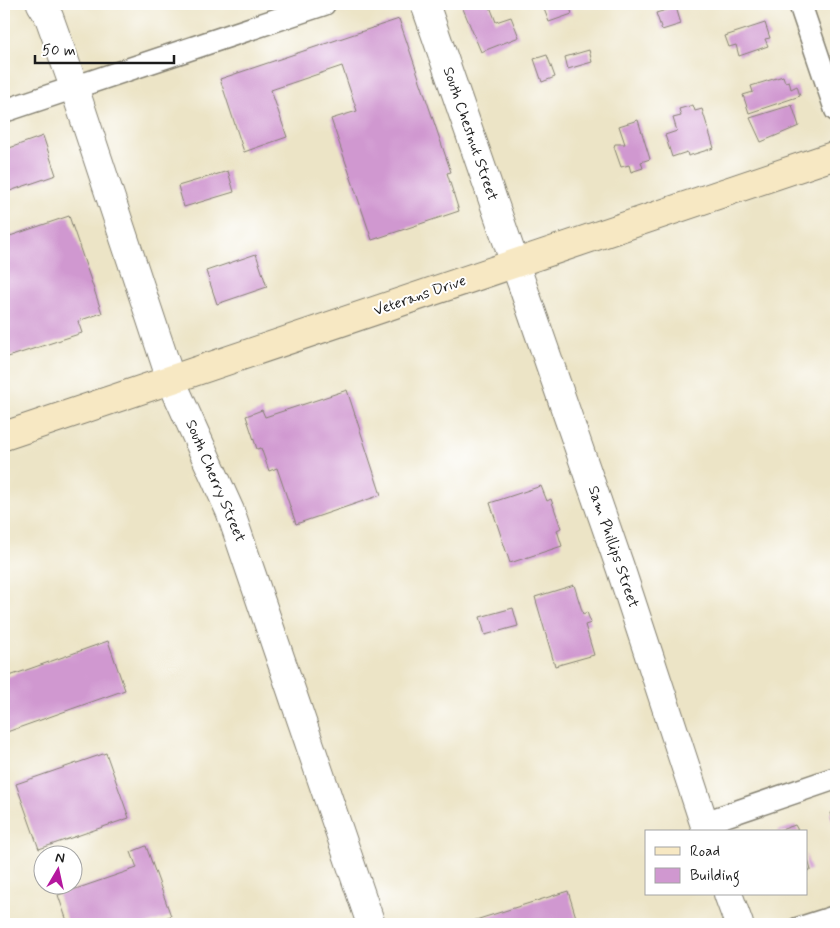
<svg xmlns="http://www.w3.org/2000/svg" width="840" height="928" font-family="Mynerve,sans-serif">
  <rect width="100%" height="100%" fill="#fff"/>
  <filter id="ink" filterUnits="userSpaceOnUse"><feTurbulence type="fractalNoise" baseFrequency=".02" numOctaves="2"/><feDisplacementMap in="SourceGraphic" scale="10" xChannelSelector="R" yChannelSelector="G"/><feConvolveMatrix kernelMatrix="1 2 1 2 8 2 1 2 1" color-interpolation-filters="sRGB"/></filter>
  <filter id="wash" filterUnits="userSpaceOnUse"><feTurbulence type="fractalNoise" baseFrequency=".0096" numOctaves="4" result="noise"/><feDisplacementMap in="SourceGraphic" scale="20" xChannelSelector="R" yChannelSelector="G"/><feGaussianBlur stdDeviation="1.12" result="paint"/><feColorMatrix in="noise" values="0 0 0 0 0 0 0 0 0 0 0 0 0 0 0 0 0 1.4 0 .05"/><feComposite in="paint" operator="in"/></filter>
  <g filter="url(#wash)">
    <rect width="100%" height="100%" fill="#ece4c6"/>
    <g id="blocks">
      <path fill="#d098d0" d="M 461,4 L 489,4 L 496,22 L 511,17 L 519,37 L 481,52 Z
        M 542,4 L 569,4 L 572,14 L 549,22 Z
        M 676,7 L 681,24 L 662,30 L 656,13 Z
        M 399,19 L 451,172 L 447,173 L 459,211 L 372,240 L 331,119 L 357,111 L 342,66 L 271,90 L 287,137 L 244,152 L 220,79 Z
        M 765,23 L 770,38 L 765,39 L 768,46 L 739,56 L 736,45 L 729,47 L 725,36 Z
        M 589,50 L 592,62 L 568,69 L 565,57 Z
        M 547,55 L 555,77 L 542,82 L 534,59 Z
        M 783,76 L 785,82 L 789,81 L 791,89 L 797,86 L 800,96 L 749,113 L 743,95 L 753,92 L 751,86 Z
        M 693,105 L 695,111 L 702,109 L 714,148 L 688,156 L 687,152 L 672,157 L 665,135 L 677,131 L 673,118 L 681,116 L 679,109 Z
        M 792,105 L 799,126 L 761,142 L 750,118 Z
        M 638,120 L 650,159 L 641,162 L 643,168 L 631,172 L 629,165 L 621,167 L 614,147 L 615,144 L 625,144 L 619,126 Z
        M 43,136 L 56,175 L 4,193 L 4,150 Z
        M 228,171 L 234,192 L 184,207 L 178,186 Z
        M 69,216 L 102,313 L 78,321 L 82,333 L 5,358 L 4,238 Z
        M 256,254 L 267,287 L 217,304 L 206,271 Z
        M 347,390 L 381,495 L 296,524 L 277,468 L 269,471 L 261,448 L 257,449 L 246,416 L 262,410 L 265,417 Z
        M 541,486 L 547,501 L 551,499 L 561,528 L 557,530 L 562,546 L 510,563 L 490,503 Z
        M 574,585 L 583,614 L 587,612 L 591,623 L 585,625 L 594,655 L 555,666 L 535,597 Z
        M 513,608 L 518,626 L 485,635 L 480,617 Z
        M 108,641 L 125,690 L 4,733 L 4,678 Z
        M 106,753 L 129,818 L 39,849 L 16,784 Z
        M 836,811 L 836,834 L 830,813 Z
        M 795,825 L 799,832 L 778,832 L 778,831 Z
        M 146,846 L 171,916 L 147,924 L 68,924 L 58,895 L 137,868 L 131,852 Z
        M 806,854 L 811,870 L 806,871 Z
        M 568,891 L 578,924 L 463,924 Z"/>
    </g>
  </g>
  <g filter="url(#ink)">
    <use href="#blocks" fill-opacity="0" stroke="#848071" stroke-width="1"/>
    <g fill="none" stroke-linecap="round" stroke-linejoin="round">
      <defs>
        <path id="service" d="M 795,924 L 836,911"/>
        <path id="minor" d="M 800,4 L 836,110
          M 4,111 L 324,4
          M 704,823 L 836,778"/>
        <path id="tertiary" d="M 41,4 L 49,17 L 74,87 L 171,380 L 230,511 L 371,924
          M 425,4 L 620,567 L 707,832
          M 728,894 L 739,924"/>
        <path id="secondary" d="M 4,436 L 836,155"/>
      </defs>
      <use href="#service" stroke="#848071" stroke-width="14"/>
      <use href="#minor" stroke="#848071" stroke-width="25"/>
      <use href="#tertiary" stroke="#848071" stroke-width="30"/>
      <use href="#secondary" stroke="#848071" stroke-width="30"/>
      <use href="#service" stroke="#fff" stroke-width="11"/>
      <use href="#minor" stroke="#fff" stroke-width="22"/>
      <use href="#tertiary" stroke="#fff" stroke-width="28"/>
      <use href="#secondary" stroke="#f7e8c3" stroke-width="28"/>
    </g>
  </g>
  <g text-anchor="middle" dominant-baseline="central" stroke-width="4" stroke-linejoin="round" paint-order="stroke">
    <g font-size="15" fill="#1c1c1c" stroke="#fff">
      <text transform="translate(470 134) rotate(71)">South Chestnut Street</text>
      <text transform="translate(420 296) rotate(-19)">Veterans Drive</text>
      <text transform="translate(215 481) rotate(67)">South Cherry Street</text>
      <text transform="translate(613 547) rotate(71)">Sam Phillips Street</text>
    </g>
  </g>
  <rect width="840" height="928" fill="none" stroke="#fff" stroke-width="20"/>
  <rect x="645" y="830" width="162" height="65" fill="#ffffff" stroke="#a4a4a4"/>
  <rect x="655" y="847" width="25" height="8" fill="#f7e8c3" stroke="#a4a4a4"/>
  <text x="690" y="856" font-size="15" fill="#1c1c1c">Road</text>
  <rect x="655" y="868" width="25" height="15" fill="#d098d0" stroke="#a4a4a4"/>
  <text x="690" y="880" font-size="15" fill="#1c1c1c">Building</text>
  <g transform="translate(58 870) rotate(9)"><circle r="24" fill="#ffffff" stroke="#a4a4a4"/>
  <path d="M0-4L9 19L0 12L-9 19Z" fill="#b5179e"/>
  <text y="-8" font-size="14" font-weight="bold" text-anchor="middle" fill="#1c1c1c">N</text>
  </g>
  <path d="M35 55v8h139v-8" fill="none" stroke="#1c1c1c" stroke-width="2.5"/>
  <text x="42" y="55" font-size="15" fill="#1c1c1c" stroke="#ffffff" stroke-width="4" paint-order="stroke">50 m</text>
</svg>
